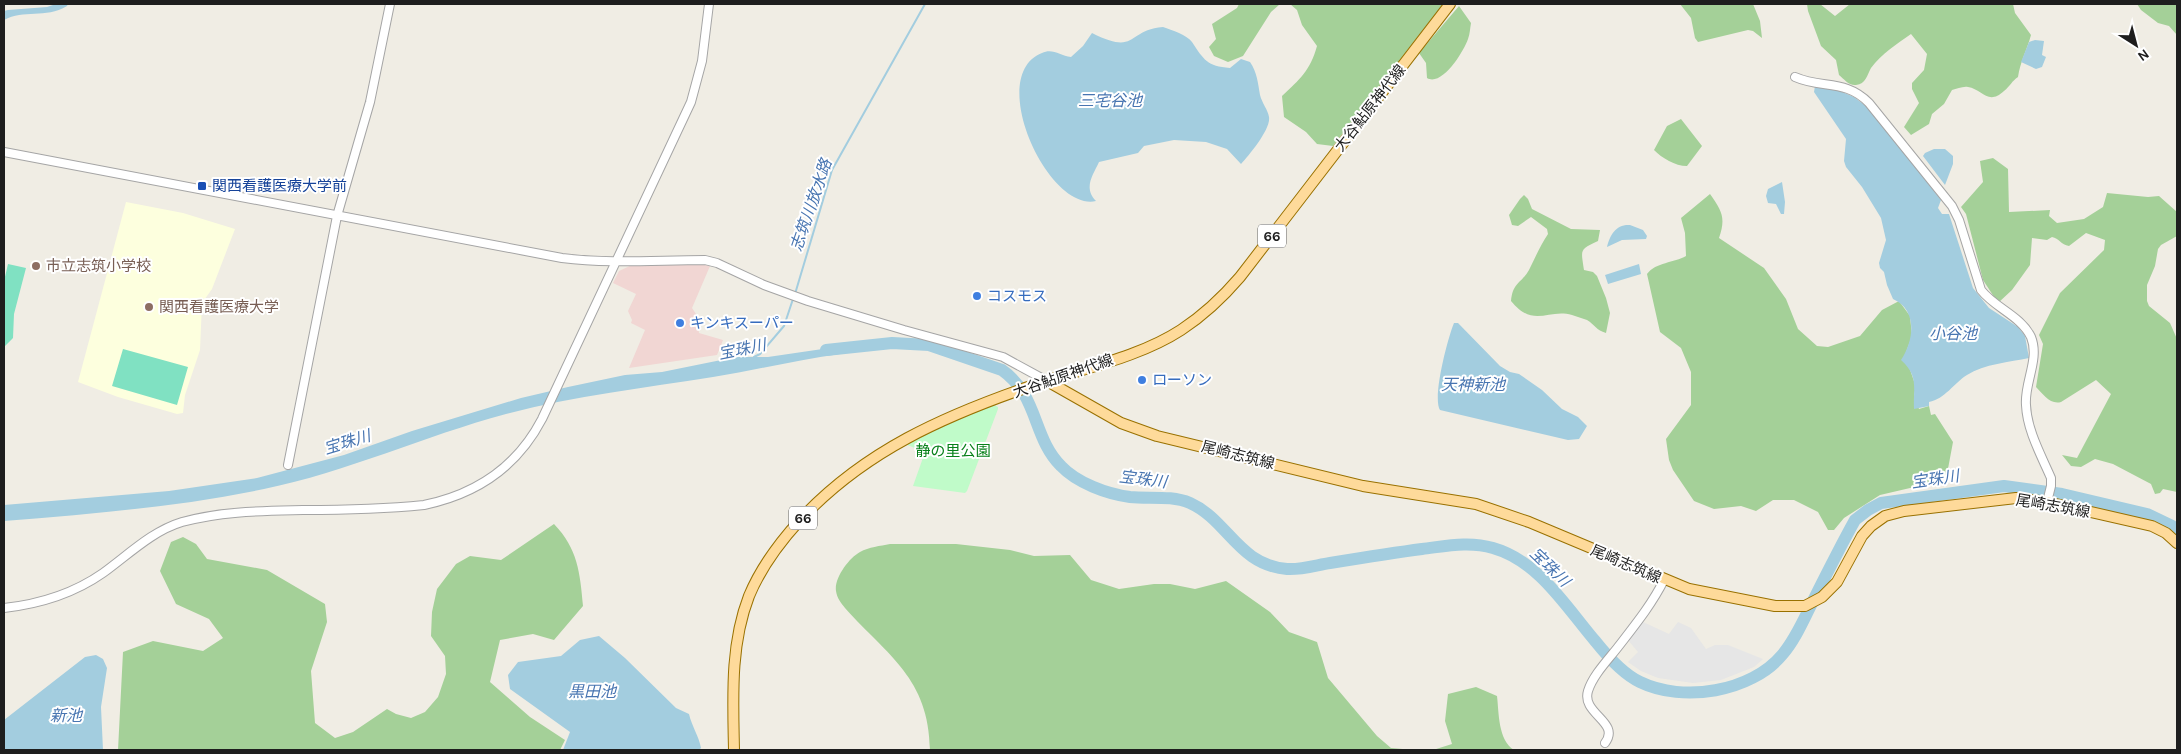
<svg xmlns="http://www.w3.org/2000/svg" width="2181" height="754" font-family="Karla,'Noto Sans JP',sans-serif">
  <rect width="100%" height="100%" fill="#f0ede4"/>
  <path fill="#f1d6d3" d="M 634,264 L 699,264 L 710,266 L 692,308 L 696,314 L 699,333 L 723,340 L 717,355 L 629,368 L 645,330 L 631,323 L 632,320 L 628,311 L 636,294 L 613,283 L 619,271 Z"/>
  <path fill="#fdffde" d="M 126,202 L 183,213 L 235,229 L 212,289 L 202,303 L 200,350 L 185,395 L 183,413 L 177,414 L 118,397 L 78,382 Z"/>
  <path fill="#a4d098" d="M 1239,4 L 1280,4 L 1271,12 L 1243,56 L 1228,62 L 1214,56 L 1209,47 L 1216,39 L 1212,24 L 1237,8 Z
    M 1290,4 L 1443,4 L 1333,146 L 1317,144 L 1306,132 L 1284,117 L 1282,96 C 1300,79 1310,71 1317,46 L 1302,25 L 1297,10 Z
    M 1680,4 L 1753,4 L 1760,21 L 1762,38 L 1753,31 L 1748,30 L 1698,42 L 1695,38 L 1691,18 Z
    M 1807,4 L 1820,4 L 1835,16 L 1850,4 L 2013,4 L 2015,13 L 2031,35 C 2027,50 2020,62 2018,77 C 2012,81 2010,86 2004,91 C 1988,106 1982,89 1968,87 C 1963,86 1957,89 1952,90 L 1944,104 L 1932,114 L 1929,124 L 1911,135 L 1904,127 L 1919,103 L 1912,89 L 1912,83 L 1924,70 L 1927,54 L 1911,34 C 1897,44 1881,54 1871,68 C 1867,75 1866,84 1856,85 C 1849,86 1844,79 1839,75 L 1836,60 L 1821,46 L 1808,11 Z
    M 2137,4 L 2177,4 L 2177,35 L 2169,26 L 2158,23 L 2141,10 Z
    M 1459,6 L 1471,23 C 1470,28 1470,34 1468,39 C 1464,51 1442,87 1427,78 L 1426,63 L 1419,53 Z
    M 1681,119 L 1702,146 L 1687,166 C 1675,166 1662,158 1654,150 L 1667,126 Z
    M 1993,158 L 2008,169 L 2009,212 L 2050,210 L 2049,216 L 2057,223 L 2084,219 L 2103,207 L 2107,193 L 2148,197 L 2159,196 L 2177,212 L 2177,236 L 2161,245 L 2158,249 L 2155,266 L 2147,285 L 2147,301 L 2149,306 L 2170,323 L 2177,339 L 2177,492 L 2163,489 L 2160,493 L 2155,494 L 2151,484 L 2113,464 L 2095,459 L 2081,467 L 2071,466 L 2062,455 L 2077,458 L 2111,394 L 2096,380 L 2061,402 C 2050,405 2043,394 2036,387 L 2043,344 L 2039,335 L 2060,293 L 2104,250 L 2105,240 L 2086,233 L 2069,246 C 2061,245 2059,238 2052,237 L 2047,240 L 2032,238 L 2030,265 L 2012,290 L 1998,303 L 1983,280 L 1966,214 L 1961,207 L 1983,182 L 1980,161 Z
    M 1710,194 C 1722,211 1726,218 1719,238 L 1764,268 L 1786,299 L 1798,329 L 1817,346 L 1828,347 L 1860,336 L 1882,310 L 1899,301 L 1910,316 L 1912,336 L 1905,355 L 1916,387 L 1914,395 L 1919,409 L 1929,406 L 1931,415 L 1935,414 L 1953,442 L 1947,474 L 1939,480 L 1923,485 L 1880,495 L 1844,518 L 1834,530 L 1828,530 L 1818,512 L 1794,500 L 1773,500 L 1756,511 L 1741,506 L 1714,509 L 1694,501 L 1673,470 L 1669,460 L 1666,439 L 1691,405 L 1691,372 L 1681,348 L 1660,332 L 1647,274 C 1656,262 1674,263 1686,256 L 1685,233 L 1681,218 Z
    M 1524,195 L 1528,199 L 1532,209 L 1571,229 L 1600,230 L 1598,241 C 1579,250 1581,249 1584,270 L 1593,272 L 1597,276 L 1606,298 L 1610,313 L 1606,333 C 1596,330 1595,325 1587,320 C 1582,318 1577,317 1572,315 C 1548,308 1534,329 1511,301 C 1513,282 1521,284 1529,270 C 1535,258 1540,246 1548,234 L 1547,229 L 1531,217 L 1518,226 L 1512,225 L 1509,215 L 1520,199 Z
    M 554,524 C 578,549 580,573 583,606 L 554,640 L 533,634 L 500,640 L 490,682 L 530,717 L 565,740 L 560,750 L 118,750 L 123,652 L 153,641 L 203,651 L 223,638 L 209,619 L 176,604 L 160,571 L 171,542 L 183,537 L 196,544 L 207,559 L 267,570 L 325,604 L 327,622 L 311,671 L 315,723 L 335,738 L 353,732 L 387,709 L 396,714 L 411,718 L 425,712 L 438,697 L 446,674 L 445,656 L 431,636 L 432,612 L 437,589 L 456,564 L 470,556 L 501,560 Z
    M 890,544 L 956,544 L 1010,550 L 1034,556 L 1070,555 L 1091,580 L 1119,589 L 1154,584 L 1170,584 L 1195,589 L 1226,581 L 1270,612 L 1289,632 L 1317,642 L 1328,678 L 1377,736 L 1391,748 L 1414,750 L 930,750 C 929,678 888,656 845,608 C 841,603 837,598 836,591 C 834,578 849,558 860,552 C 869,547 880,546 890,544 Z
    M 1476,687 L 1497,696 C 1499,713 1498,740 1514,750 L 1433,750 L 1452,744 L 1445,721 L 1448,694 Z"/>
  <path fill="#c0fbc9" d="M 994,405 L 998,407 L 998,409 L 967,491 L 965,493 L 913,486 L 925,452 L 905,444 L 934,428 Z"/>
  <path fill="#80e1c2" d="M 8,264 L 26,268 L 14,314 L 13,338 L 4,347 L 4,281 Z
    M 123,349 L 188,367 L 177,405 L 112,386 Z"/>
  <path fill="#e6e6e6" d="M 1643,622 L 1669,634 L 1678,622 L 1691,628 L 1706,649 L 1715,645 L 1728,645 L 1763,659 L 1754,667 L 1721,680 L 1693,683 L 1658,678 L 1641,671 L 1628,662 L 1638,652 L 1628,640 Z"/>
  <path fill="#a3cddf" d="M 56,4 L 68,4 L 67,6 C 45,19 24,9 4,20 L 4,11 L 8,10 L 47,7 Z
    M 1163,27 C 1172,30 1187,35 1192,42 C 1204,60 1207,66 1230,68 L 1241,59 L 1250,62 C 1257,72 1258,83 1260,95 C 1262,103 1268,110 1269,117 C 1271,129 1249,155 1241,164 L 1227,149 L 1206,142 L 1174,140 L 1144,146 L 1138,153 L 1099,162 C 1093,175 1083,188 1096,201 C 1048,212 985,75 1042,53 C 1053,48 1060,56 1071,57 L 1083,46 L 1092,33 C 1138,56 1126,30 1163,27 Z
    M 2035,40 L 2044,41 L 2042,55 L 2046,57 L 2042,67 L 2036,69 L 2021,62 L 2029,42 Z
    M 1815,86 L 1840,91 L 1854,97 L 1871,110 L 1941,200 L 1938,208 L 1942,214 L 1949,214 L 1973,288 L 1989,308 L 2018,327 L 2025,336 L 2029,358 C 2010,362 1984,364 1967,375 C 1954,383 1945,399 1929,402 L 1929,406 L 1914,409 C 1913,388 1919,376 1901,360 C 1914,341 1918,310 1893,299 L 1887,285 L 1884,272 L 1880,268 L 1879,263 L 1886,240 L 1881,218 L 1862,187 L 1846,167 L 1844,161 L 1846,139 L 1814,92 Z
    M 1934,149 L 1945,149 L 1953,156 L 1953,164 L 1945,185 L 1923,156 L 1925,153 Z
    M 1782,182 L 1785,202 L 1784,214 L 1781,214 L 1776,204 L 1768,203 L 1766,196 L 1768,189 Z
    M 1630,225 L 1643,230 L 1647,236 L 1646,239 L 1622,240 L 1607,247 C 1610,235 1616,224 1630,225 Z
    M 1639,264 L 1641,274 L 1608,284 L 1605,275 Z
    M 1454,323 L 1458,323 L 1500,366 L 1510,372 L 1519,374 L 1542,390 L 1562,409 L 1578,417 L 1587,426 L 1579,439 L 1568,440 L 1440,410 C 1432,398 1448,337 1454,323 Z
    M 843,346 L 840,354 C 797,360 756,370 713,377 C 644,388 574,396 506,414 C 424,436 347,472 264,489 C 178,507 90,514 4,521 L 4,505 L 169,491 L 257,478 L 344,455 L 412,431 L 521,398 L 568,387 L 625,375 L 662,372 L 736,357 L 768,357 Z
    M 599,636 L 625,658 L 676,708 L 689,714 C 692,727 699,736 701,748 L 699,750 L 563,750 L 570,732 L 510,689 L 508,675 L 518,662 L 561,656 L 580,640 Z
    M 96,655 L 103,659 L 107,668 L 101,707 L 103,750 L 4,750 L 4,720 L 85,657 Z"/>
  <g fill="none" stroke-linecap="round" stroke-linejoin="round">
    <path stroke="#a3cddf" stroke-width="2" d="M 795,294 L 832,170 L 925,4
      M 754,357 L 760,354 L 784,326 L 793,299"/>
    <path stroke="#a3cddf" stroke-width="12" d="M 826,350 L 892,343 L 929,345 L 1002,370 C 1039,396 1032,437 1061,466 C 1077,483 1107,494 1130,497 C 1149,499 1171,495 1190,503 C 1228,520 1238,565 1287,569 C 1301,570 1317,565 1330,563 C 1361,558 1392,553 1422,549 C 1447,546 1469,541 1493,548 C 1539,561 1566,607 1596,642 C 1608,657 1623,674 1640,682 C 1683,703 1751,692 1782,655 C 1795,640 1803,621 1812,603 C 1826,575 1840,547 1855,520 L 1868,510 L 1881,503 L 2004,486 L 2062,494 L 2147,514 L 2172,526 L 2177,531"/>
    <defs>
      <path id="minor" d="M 1795,77 C 1822,89 1846,79 1869,103 L 1952,206 L 1959,220 L 1981,290 C 1995,308 2021,316 2031,337 C 2040,359 2024,383 2026,405 C 2027,430 2041,455 2051,478 L 2051,486 L 2047,502
        M 4,152 L 562,258 C 609,264 657,260 705,260 L 717,263 L 764,285 L 808,301 L 904,330 L 1003,357 L 1047,381
        M 288,465 L 337,216 L 370,102 L 390,4
        M 4,608 C 40,604 73,594 103,573 C 128,555 152,531 182,522 C 222,511 262,511 303,510 C 343,510 384,509 424,505 C 477,494 517,467 542,419 L 691,102 L 702,61 L 709,4
        M 1605,743 C 1621,722 1581,714 1588,691 C 1593,675 1608,660 1618,647 C 1635,625 1652,604 1664,580"/>
      <path id="major" d="M 1047,381 L 1121,423 L 1157,436 L 1363,486 L 1476,504 L 1529,522 L 1689,589 L 1775,606 L 1805,606 L 1822,597 L 1837,582 L 1862,536 L 1871,526 L 1885,516 L 1904,511 L 2016,498 L 2047,502 L 2152,526 L 2166,533 L 2177,543
        M 734,750 C 733,698 730,645 749,596 C 761,567 779,543 800,520 C 864,451 944,416 1031,386 C 1080,369 1138,358 1181,330 C 1204,315 1222,298 1240,277 L 1450,4"/>
    </defs>
    <use href="#minor" stroke="#a5a5a5" stroke-width="10"/>
    <use href="#major" stroke="#997100" stroke-width="12"/>
    <use href="#minor" stroke="#fff" stroke-width="8"/>
    <use href="#major" stroke="#feda9a" stroke-width="10"/>
  </g>
  <rect fill="#1a4fb4" stroke="#fff" stroke-width="2" x="197" y="181" width="10" height="10" rx="2.5"/>
  <g fill="#8d6e63" stroke="#fff" stroke-width="2">
    <circle cx="36" cy="266" r="5"/>
    <circle cx="149" cy="307" r="5"/>
  </g>
  <g fill="#3f7fe0" stroke="#fff" stroke-width="2">
    <circle cx="977" cy="296" r="5"/>
    <circle cx="680" cy="323" r="5"/>
    <circle cx="1142" cy="380" r="5"/>
  </g>
  <g text-anchor="middle" dominant-baseline="central" stroke-width="4" stroke-linejoin="round" paint-order="stroke">
    <g fill="#fff" stroke="#626262" stroke-width="1">
      <rect x="1258" y="224.5" width="28" height="23" rx="4"/>
      <rect x="789" y="506.5" width="28" height="23" rx="4"/>
    </g>
    <g font-size="14" font-weight="bold" fill="#1e1e1e">
      <text x="1272" y="236">66</text>
      <text x="803" y="518">66</text>
    </g>
    <g font-size="15" fill="#1e1e1e" stroke="#fff">
      <text transform="translate(1370 108) rotate(-52)">大谷鮎原神代線</text>
      <text transform="translate(1063 376) rotate(-19)">大谷鮎原神代線</text>
      <text transform="translate(1238 455) rotate(14)">尾崎志筑線</text>
      <text transform="translate(2053 506) rotate(10)">尾崎志筑線</text>
      <text transform="translate(1626 564) rotate(23)">尾崎志筑線</text>
    </g>
    <g font-size="15" fill="#164399" stroke="#fff" text-anchor="start">
      <text x="212" y="186">関西看護医療大学前</text>
    </g>
    <g font-size="15" fill="#785e54" stroke="#fff" text-anchor="start">
      <text x="46" y="266">市立志筑小学校</text>
      <text x="159" y="307">関西看護医療大学</text>
    </g>
    <g font-size="15" fill="#366cbe" stroke="#fff" text-anchor="start">
      <text x="987" y="296">コスモス</text>
      <text x="690" y="323">キンキスーパー</text>
      <text x="1152" y="380">ローソン</text>
    </g>
    <g font-size="15" fill="#08801a" stroke="#fff">
      <text x="953" y="451">静の里公園</text>
    </g>
    <g font-size="16" font-style="italic" fill="#4875b1" stroke="#fff">
      <text x="1110" y="100">三宅谷池</text>
      <text transform="translate(811 205) rotate(-71)">志筑川放水路</text>
      <text x="1953" y="333">小谷池</text>
      <text transform="translate(742 349) rotate(-11)">宝珠川</text>
      <text x="1473" y="384">天神新池</text>
      <text transform="translate(347 442) rotate(-17)">宝珠川</text>
      <text transform="translate(1143 479) rotate(7)">宝珠川</text>
      <text transform="translate(1935 479) rotate(-8)">宝珠川</text>
      <text transform="translate(1550 567) rotate(44)">宝珠川</text>
      <text x="592" y="691">黒田池</text>
      <text x="66" y="715">新池</text>
    </g>
  </g>
  <rect width="2181" height="754" fill="none" stroke="#1e1e1e" stroke-width="10"/>
  <g transform="translate(2136 45) rotate(144)" stroke="#ffffff" stroke-width="4" paint-order="stroke">
  <path d="M0-4L9 19L0 12L-9 19Z" fill="#1e1e1e"/>
  <text y="-8" font-size="14" font-weight="bold" text-anchor="middle" fill="#1e1e1e">N</text>
  </g>
</svg>
